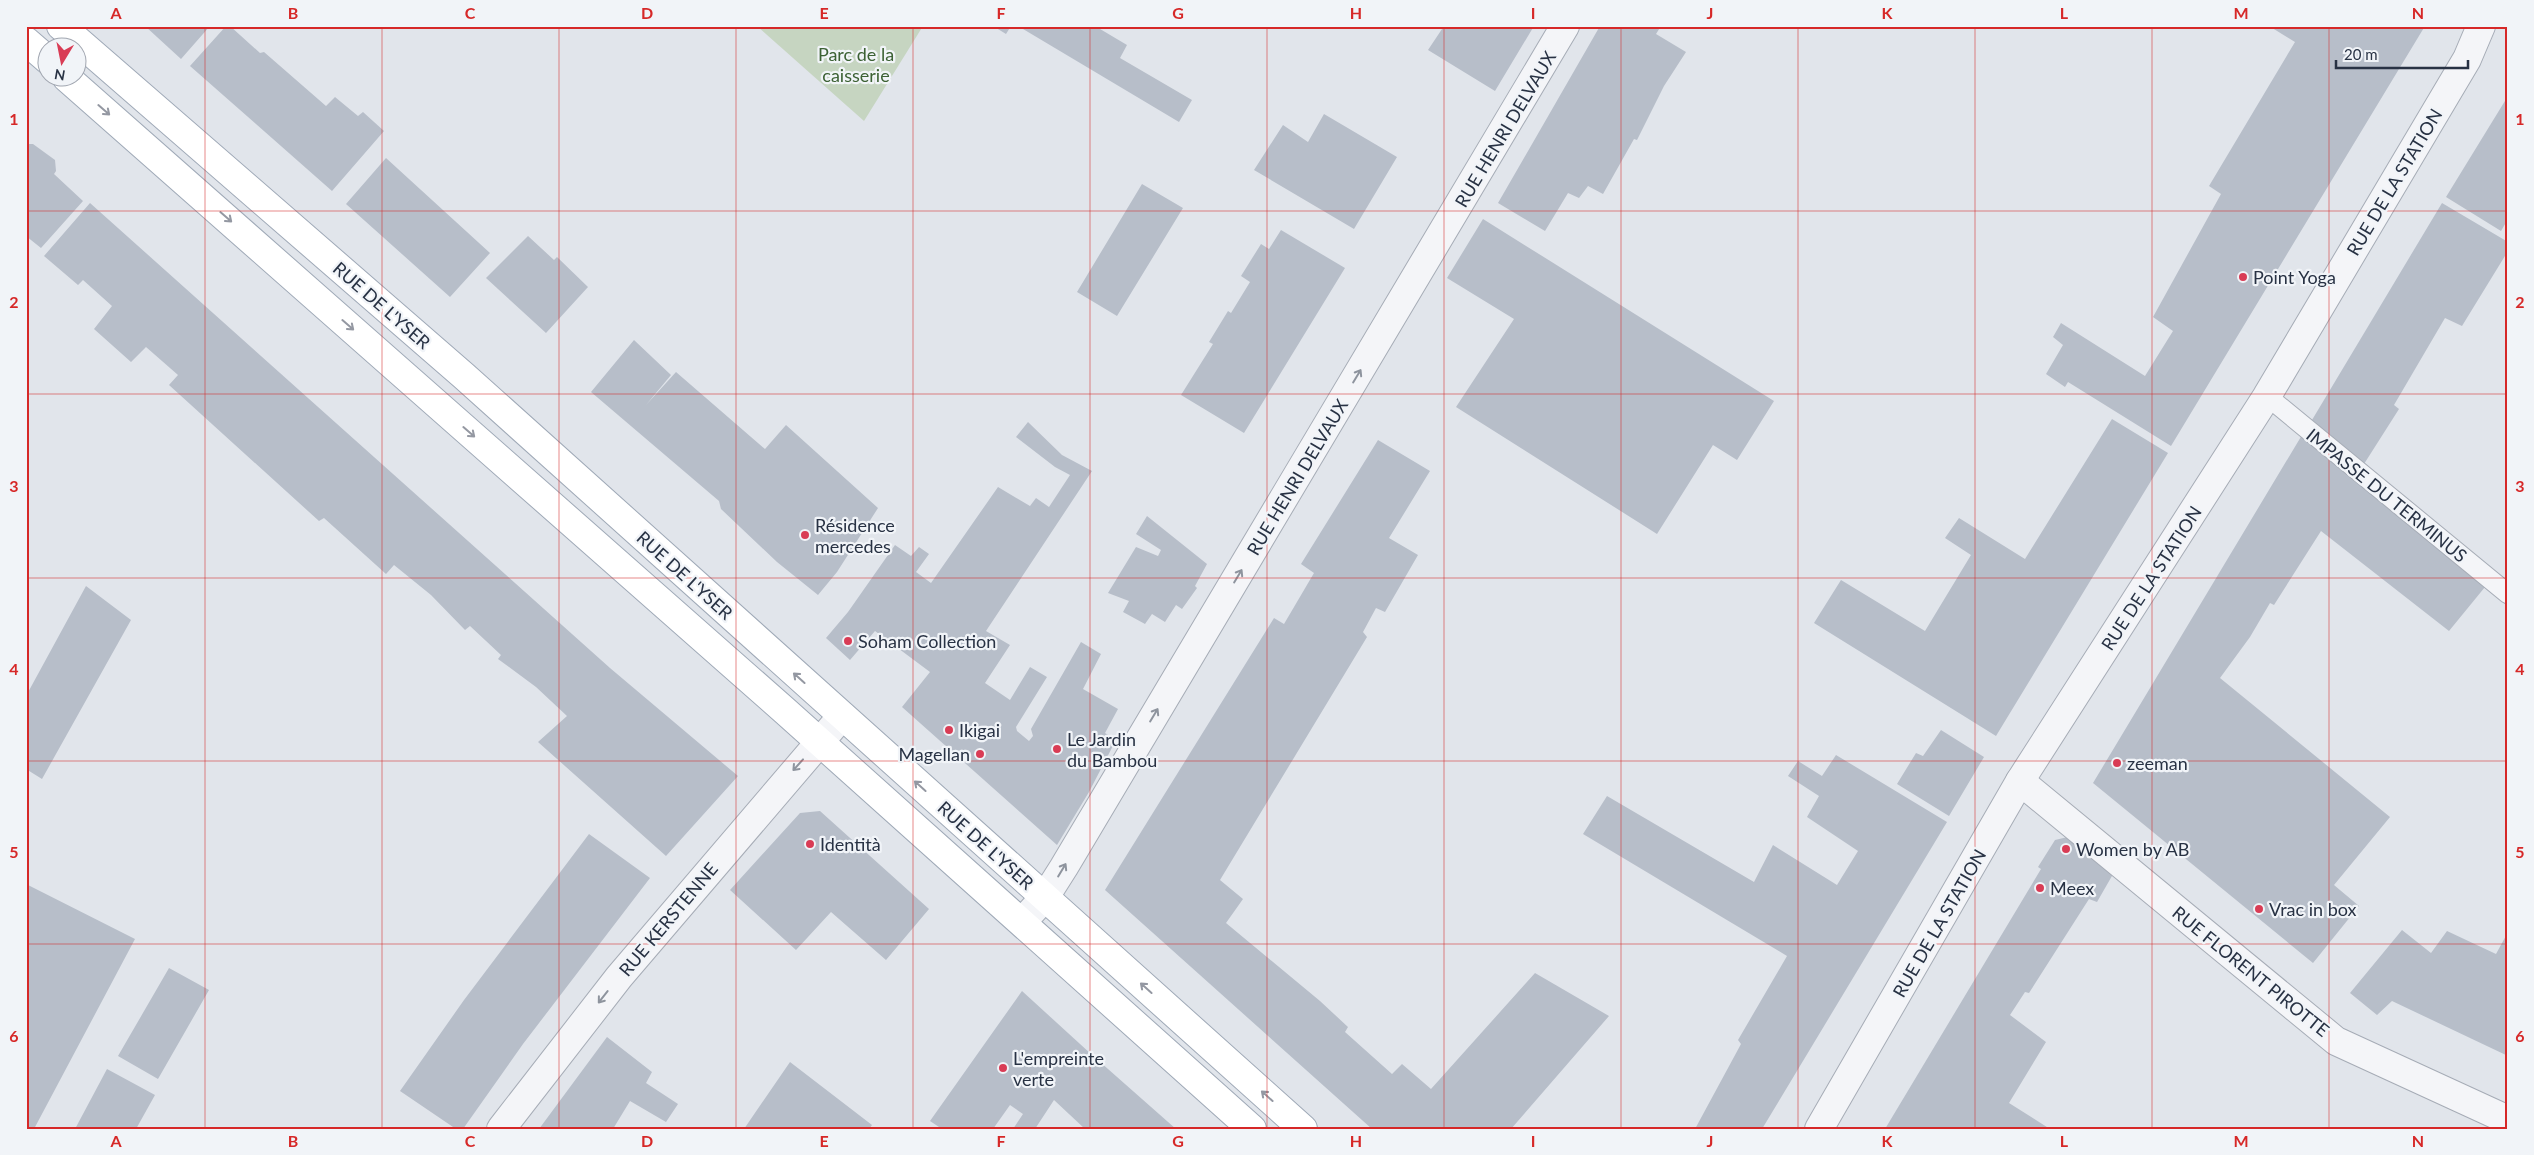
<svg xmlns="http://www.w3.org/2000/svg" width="2534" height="1155" font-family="Lato,sans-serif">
  <rect width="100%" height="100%" fill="#e1e5eb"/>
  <path fill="#c6d5c1" d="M 757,26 L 923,26 L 864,121 Z"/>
  <path fill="#b7bec9" d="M 145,26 L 210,26 L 181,59 Z
    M 226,26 L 230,26 L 260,53 L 264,52 L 326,106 L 335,97 L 358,116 L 363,112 L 384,131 L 332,191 L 190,66 Z
    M 993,26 L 1011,26 L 1006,34 Z
    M 1018,26 L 1095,26 L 1127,45 L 1120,58 L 1192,100 L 1179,122 Z
    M 1444,26 L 1534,26 L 1495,91 L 1428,50 Z
    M 1600,26 L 1661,26 L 1656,34 L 1686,52 L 1664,86 L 1637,140 L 1634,139 L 1603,194 L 1588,186 L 1579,198 L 1568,193 L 1545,231 L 1498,203 Z
    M 2269,26 L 2425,26 L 2171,446 L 2068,382 L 2065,387 L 2046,374 L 2063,345 L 2053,337 L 2061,323 L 2145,376 L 2173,331 L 2153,317 L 2221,194 L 2209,186 L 2295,42 Z
    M 2508,96 L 2508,219 L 2501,231 L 2446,197 Z
    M 1324,114 L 1397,157 L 1354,229 L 1254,170 L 1283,125 L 1308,142 Z
    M 26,144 L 33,144 L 55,160 L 56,171 L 54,174 L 83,201 L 41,248 L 26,236 Z
    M 386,158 L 490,253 L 450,297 L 346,204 Z
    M 1142,184 L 1183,208 L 1117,316 L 1077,292 Z
    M 90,203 L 610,668 L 738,776 L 666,856 L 538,742 L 567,716 L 536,687 L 498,659 L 501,655 L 470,626 L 465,630 L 431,595 L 394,565 L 386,574 L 324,518 L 319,521 L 169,385 L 178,375 L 146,347 L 131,362 L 94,329 L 112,306 L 83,280 L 78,285 L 44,256 Z
    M 2442,203 L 2508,242 L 2508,251 L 2462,326 L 2445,318 L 2394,405 L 2399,409 L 2364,464 L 2312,420 Z
    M 1483,219 L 1774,401 L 1737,460 L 1713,445 L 1657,534 L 1456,407 L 1514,319 L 1447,278 Z
    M 1281,230 L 1345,268 L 1244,433 L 1181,395 L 1213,344 L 1209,342 L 1228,311 L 1231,313 L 1250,282 L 1241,276 L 1261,244 L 1269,249 Z
    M 528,236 L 554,260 L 557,257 L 588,287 L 546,333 L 486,278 Z
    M 634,340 L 671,375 L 646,405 L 676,372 L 765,449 L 786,425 L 878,508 L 837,572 L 818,595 L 777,562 L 721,509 L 719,501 L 591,392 Z
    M 2112,419 L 2168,453 L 1996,736 L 1814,623 L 1841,580 L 1925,631 L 1971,555 L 1945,538 L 1959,518 L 2025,559 Z
    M 1028,422 L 1062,455 L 1092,471 L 986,631 L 1010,645 L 985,683 L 1010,700 L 1030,667 L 1047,677 L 1016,727 L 1017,731 L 1029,741 L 1033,736 L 1031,729 L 1081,642 L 1101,654 L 1083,689 L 1118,709 L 1105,733 L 1116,740 L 1089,792 L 1057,845 L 902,707 L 930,672 L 875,631 L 850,660 L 826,638 L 848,612 L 895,545 L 911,556 L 919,547 L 929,554 L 916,572 L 931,583 L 998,487 L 1030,506 L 1036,498 L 1049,507 L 1070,475 L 1055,467 L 1016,437 Z
    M 2302,435 L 2485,587 L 2449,631 L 2321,531 L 2274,605 L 2270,603 L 2250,637 L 2220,678 L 2390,817 L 2334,885 L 2359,906 L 2313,963 L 2093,783 Z
    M 1378,440 L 1430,471 L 1389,538 L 1418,555 L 1385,612 L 1376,608 L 1363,632 L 1367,637 L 1220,880 L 1243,899 L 1226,923 L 1320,1001 L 1348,1027 L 1345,1032 L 1392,1074 L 1402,1064 L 1431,1089 L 1535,973 L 1609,1016 L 1511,1129 L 1372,1129 L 1105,890 L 1274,618 L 1284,624 L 1314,573 L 1301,564 Z
    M 1147,516 L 1207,564 L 1195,586 L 1197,588 L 1182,609 L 1176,605 L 1165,622 L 1152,614 L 1145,624 L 1123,612 L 1129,601 L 1108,593 L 1136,547 L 1158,556 L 1161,550 L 1136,534 Z
    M 86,586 L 131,620 L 42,779 L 26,769 L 26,696 Z
    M 1941,730 L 1984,757 L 1949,816 L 1897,784 L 1916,753 L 1923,756 Z
    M 1836,755 L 1947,822 L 1762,1129 L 1695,1129 L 1741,1044 L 1738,1040 L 1787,956 L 1583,834 L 1607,796 L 1754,882 L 1773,845 L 1837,885 L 1858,851 L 1807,817 L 1819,796 L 1788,776 L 1798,761 L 1822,776 Z
    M 820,811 L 929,909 L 886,960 L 831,912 L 796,950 L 730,890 L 800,813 Z
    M 589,834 L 650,878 L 523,1044 L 463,1129 L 456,1129 L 400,1091 L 464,1000 Z
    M 2072,836 L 2116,869 L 2097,902 L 2089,899 L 2029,993 L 2025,992 L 2010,1015 L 2046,1042 L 2009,1103 L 2050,1129 L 1885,1129 L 2041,869 L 2038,867 L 2055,840 Z
    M 26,884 L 135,939 L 34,1129 L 26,1129 Z
    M 2402,930 L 2431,953 L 2447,931 L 2496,954 L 2508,932 L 2508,1056 L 2392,1001 L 2377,1015 L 2350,993 Z
    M 169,968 L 209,990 L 158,1079 L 118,1056 Z
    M 1022,991 L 1091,1054 L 1176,1129 L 1085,1129 L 1054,1100 L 1035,1129 L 1013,1129 L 1023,1114 L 1010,1105 L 993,1129 L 942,1129 L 930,1121 Z
    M 607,1037 L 652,1072 L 646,1083 L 678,1104 L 666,1122 L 630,1101 L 613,1129 L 539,1129 Z
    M 790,1062 L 872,1125 L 869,1129 L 744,1129 Z
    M 107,1069 L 155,1095 L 136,1129 L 75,1129 Z"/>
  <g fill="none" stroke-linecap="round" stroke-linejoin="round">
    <defs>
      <path id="service" d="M 2267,396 L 2508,594"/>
      <path id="minor" d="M 2020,781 L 2336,1041 L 2508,1120
        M 1022,922 L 1045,897 L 1064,867 L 1565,26
        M 501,1129 L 619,977 L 842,716"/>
      <path id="tertiary" d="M 1819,1129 L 2020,781 L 2267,396 L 2467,59 L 2481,26"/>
      <path id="primary" d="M 61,26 L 464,376 L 1303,1129
        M 26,41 L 48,60
        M 67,78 L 784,710 L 1252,1129"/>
    </defs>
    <use href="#service" stroke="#a6acb6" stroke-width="21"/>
    <use href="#minor" stroke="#a6acb6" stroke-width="30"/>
    <use href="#tertiary" stroke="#a6acb6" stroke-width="30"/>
    <use href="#primary" stroke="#9fa9b7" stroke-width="30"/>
    <use href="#service" stroke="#f4f5f8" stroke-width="19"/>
    <use href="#minor" stroke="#f4f5f8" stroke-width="28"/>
    <use href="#tertiary" stroke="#f4f5f8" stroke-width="28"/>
    <use href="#primary" stroke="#fff" stroke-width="28"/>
  </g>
  <defs><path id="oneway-shaft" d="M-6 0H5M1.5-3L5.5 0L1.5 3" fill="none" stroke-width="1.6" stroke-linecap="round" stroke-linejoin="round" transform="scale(1.25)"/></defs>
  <g stroke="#9498a2">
    <use href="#oneway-shaft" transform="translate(104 110) rotate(41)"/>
    <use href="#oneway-shaft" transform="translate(226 217) rotate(41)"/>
    <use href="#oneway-shaft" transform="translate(348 325) rotate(41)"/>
    <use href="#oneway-shaft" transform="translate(469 432) rotate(41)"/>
    <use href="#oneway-shaft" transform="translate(799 678) rotate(-138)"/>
    <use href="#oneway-shaft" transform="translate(920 786) rotate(-138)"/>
    <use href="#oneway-shaft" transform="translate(1146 988) rotate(-138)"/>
    <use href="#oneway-shaft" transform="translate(1267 1096) rotate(-138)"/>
  </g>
  <g stroke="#8e949e">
    <use href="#oneway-shaft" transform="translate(1357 376) rotate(-59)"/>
    <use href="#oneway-shaft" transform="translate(1238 576) rotate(-59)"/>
    <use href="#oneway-shaft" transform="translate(1154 715) rotate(-59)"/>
    <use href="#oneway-shaft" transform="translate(798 765) rotate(132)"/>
    <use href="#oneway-shaft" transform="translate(1062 870) rotate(-59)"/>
    <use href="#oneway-shaft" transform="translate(603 997) rotate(128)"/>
  </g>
  <path fill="none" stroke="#d62828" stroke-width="1" stroke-opacity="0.55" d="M 205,26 L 205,1129M 382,26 L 382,1129M 559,26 L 559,1129M 736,26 L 736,1129M 913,26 L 913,1129M 1090,26 L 1090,1129M 1267,26 L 1267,1129M 1444,26 L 1444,1129M 1621,26 L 1621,1129M 1798,26 L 1798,1129M 1975,26 L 1975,1129M 2152,26 L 2152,1129M 2329,26 L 2329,1129M 26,211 L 2508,211M 26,394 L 2508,394M 26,578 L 2508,578M 26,761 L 2508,761M 26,944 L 2508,944"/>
  <g fill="#d93c55" stroke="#f1f4f8" stroke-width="2">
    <circle cx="2243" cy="277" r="5"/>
    <circle cx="805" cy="535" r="5"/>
    <circle cx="848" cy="641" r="5"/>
    <circle cx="949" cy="730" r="5"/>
    <circle cx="1057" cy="749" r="5"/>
    <circle cx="980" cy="754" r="5"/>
    <circle cx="2117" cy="763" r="5"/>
    <circle cx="810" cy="844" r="5"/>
    <circle cx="2066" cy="849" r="5"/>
    <circle cx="2040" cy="888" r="5"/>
    <circle cx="2259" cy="909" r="5"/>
    <circle cx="1003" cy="1068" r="5"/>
  </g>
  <g text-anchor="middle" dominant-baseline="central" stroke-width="4.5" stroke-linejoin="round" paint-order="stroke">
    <g font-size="18" fill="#3c6134" stroke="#f1f4f8">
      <text x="856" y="54">Parc de la<tspan x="856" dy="21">caisserie</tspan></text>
    </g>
    <g font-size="18" fill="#283244" stroke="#f1f4f8">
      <text transform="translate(1505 129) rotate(-59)">RUE HENRI DELVAUX</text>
      <text transform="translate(2394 182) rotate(-59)">RUE DE LA STATION</text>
      <text transform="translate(382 305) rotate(41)">RUE DE L'YSER</text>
      <text transform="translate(1297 477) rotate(-59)">RUE HENRI DELVAUX</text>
      <text transform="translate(2387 495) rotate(39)">IMPASSE DU TERMINUS</text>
      <text transform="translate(685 575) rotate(42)">RUE DE L'YSER</text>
      <text transform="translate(2151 578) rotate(-57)">RUE DE LA STATION</text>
      <text transform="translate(986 845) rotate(42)">RUE DE L'YSER</text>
      <text transform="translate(668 919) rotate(-50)">RUE KERSTENNE</text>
      <text transform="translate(1939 923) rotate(-60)">RUE DE LA STATION</text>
      <text transform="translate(2251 971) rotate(39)">RUE FLORENT PIROTTE</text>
    </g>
    <g font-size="18" fill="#283244" stroke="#f1f4f8" text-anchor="start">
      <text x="2253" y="277">Point Yoga</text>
      <text x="815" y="525">Résidence<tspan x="815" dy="21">mercedes</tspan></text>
      <text x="858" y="641">Soham Collection</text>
      <text x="959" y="730">Ikigai</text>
      <text x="1067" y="739">Le Jardin<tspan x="1067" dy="21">du Bambou</tspan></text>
      <text x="970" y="754" text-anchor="end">Magellan</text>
      <text x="2127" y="763">zeeman</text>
      <text x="820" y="844">Identità</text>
      <text x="2076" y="849">Women by AB</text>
      <text x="2050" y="888">Meex</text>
      <text x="2269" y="909">Vrac in box</text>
      <text x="1013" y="1058">L'empreinte<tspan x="1013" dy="21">verte</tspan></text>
    </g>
  </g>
  <rect width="2534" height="1155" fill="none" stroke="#f1f4f8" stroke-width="55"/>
  <g transform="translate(62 62) rotate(190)"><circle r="24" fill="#f1f4f8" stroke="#a1a6b0"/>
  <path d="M0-4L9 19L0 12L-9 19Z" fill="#d93c55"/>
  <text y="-8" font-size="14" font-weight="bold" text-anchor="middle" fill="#283244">N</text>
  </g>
  <path d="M2336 60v8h132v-8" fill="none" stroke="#283244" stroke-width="2.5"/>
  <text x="2344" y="60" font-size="15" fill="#283244" stroke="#f1f4f8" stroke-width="4" paint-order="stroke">20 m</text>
  <rect x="28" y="28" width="2478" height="1100" fill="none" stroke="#d62828" stroke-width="2"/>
  <g font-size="16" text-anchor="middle" font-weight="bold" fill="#d62828">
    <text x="116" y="19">A</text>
    <text x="293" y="19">B</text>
    <text x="470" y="19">C</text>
    <text x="647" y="19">D</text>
    <text x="824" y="19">E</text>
    <text x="1001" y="19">F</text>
    <text x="1178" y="19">G</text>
    <text x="1356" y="19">H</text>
    <text x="1533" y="19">I</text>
    <text x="1710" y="19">J</text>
    <text x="1887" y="19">K</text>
    <text x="2064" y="19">L</text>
    <text x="2241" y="19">M</text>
    <text x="2418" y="19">N</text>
    <text x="14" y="125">1</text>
    <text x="2520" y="125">1</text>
    <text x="14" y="308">2</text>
    <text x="2520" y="308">2</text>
    <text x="14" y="492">3</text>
    <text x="2520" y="492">3</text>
    <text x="14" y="675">4</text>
    <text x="2520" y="675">4</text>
    <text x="14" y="858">5</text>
    <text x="2520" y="858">5</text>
    <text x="14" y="1042">6</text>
    <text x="2520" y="1042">6</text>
    <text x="116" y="1147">A</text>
    <text x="293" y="1147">B</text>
    <text x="470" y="1147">C</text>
    <text x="647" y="1147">D</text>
    <text x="824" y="1147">E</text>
    <text x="1001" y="1147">F</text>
    <text x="1178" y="1147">G</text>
    <text x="1356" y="1147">H</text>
    <text x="1533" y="1147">I</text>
    <text x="1710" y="1147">J</text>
    <text x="1887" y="1147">K</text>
    <text x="2064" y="1147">L</text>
    <text x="2241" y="1147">M</text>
    <text x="2418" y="1147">N</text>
  </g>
</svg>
